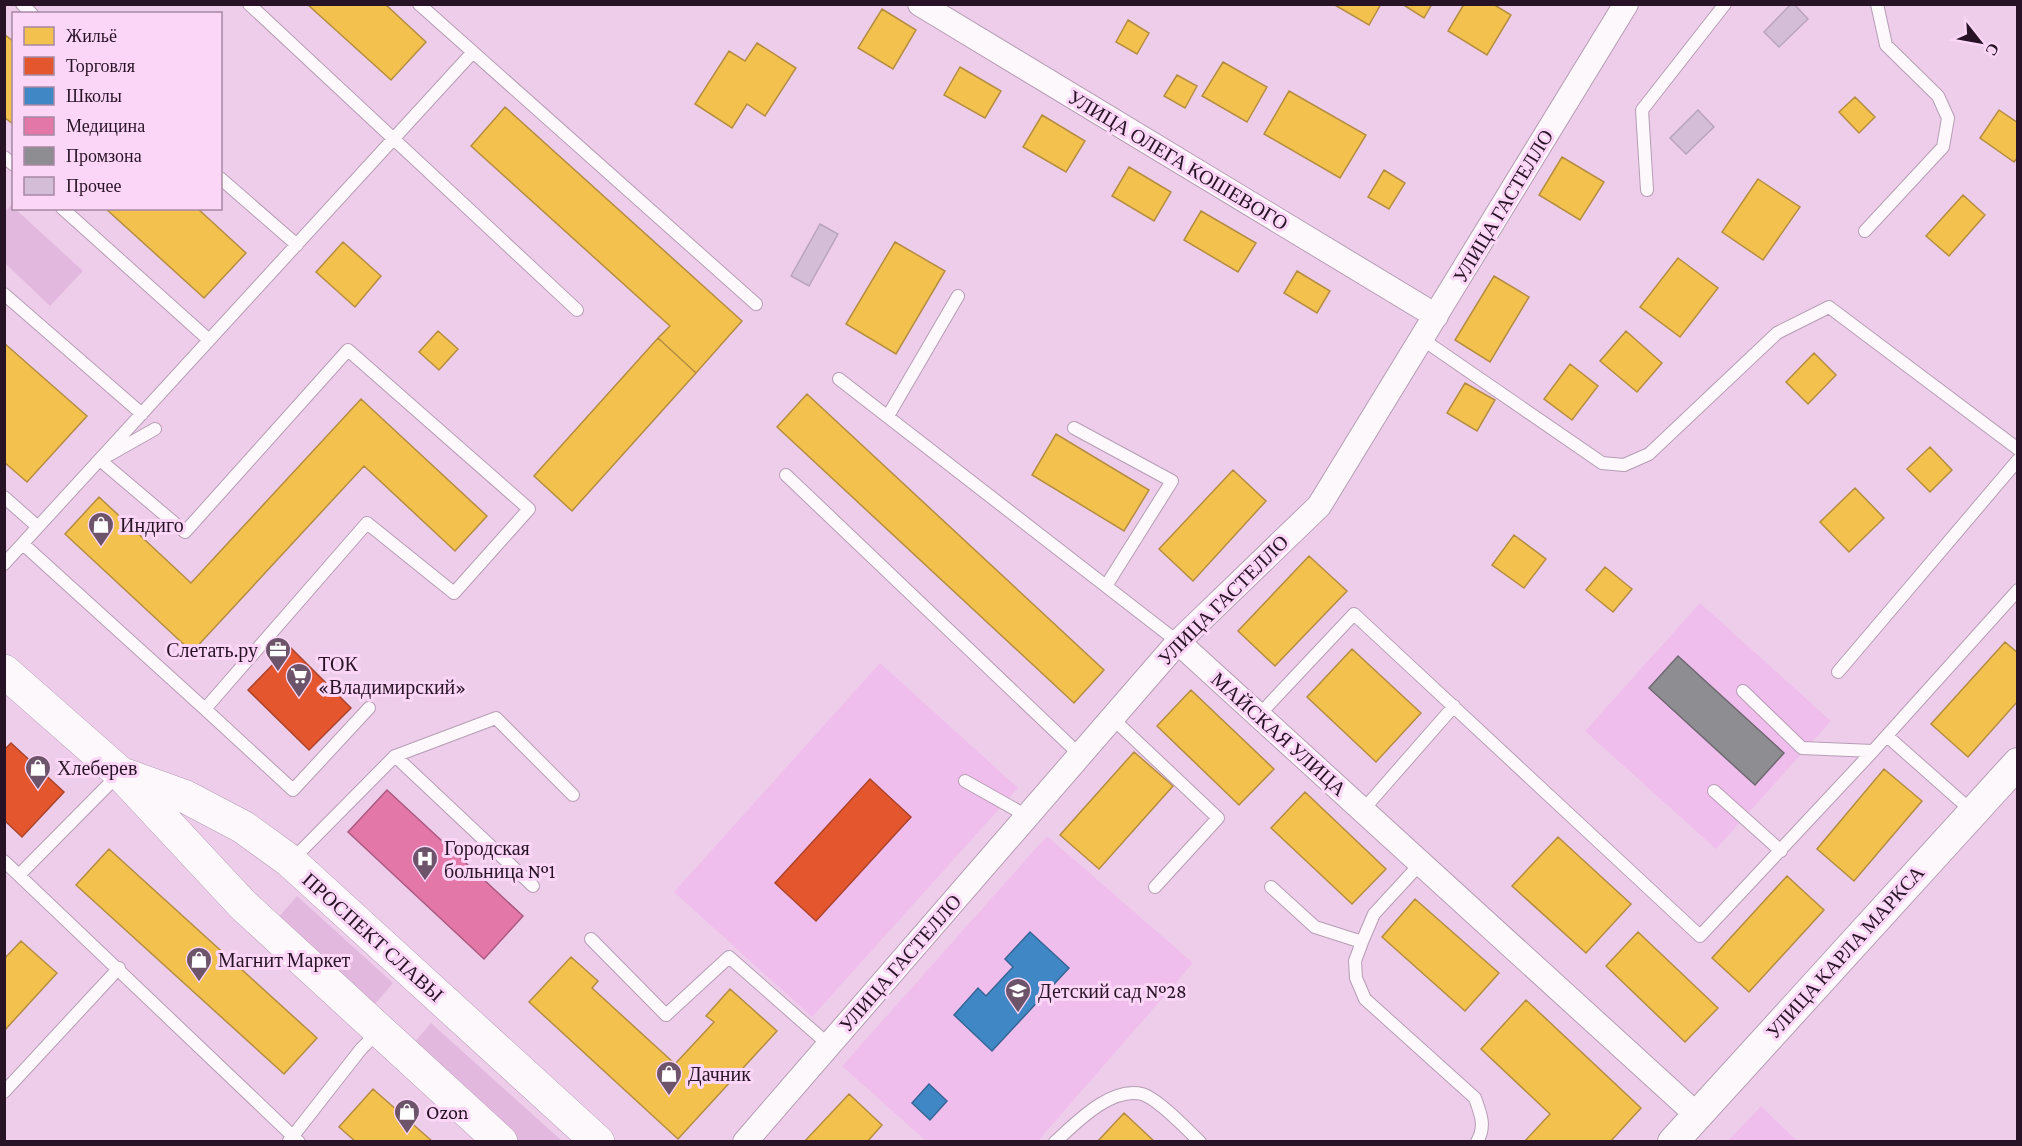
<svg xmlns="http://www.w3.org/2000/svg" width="2022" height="1146" font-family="'Crimson Pro',serif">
  <rect width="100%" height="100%" fill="#eecdeb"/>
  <path fill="#f0beec" d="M 1700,603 L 1831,721 L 1716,849 L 1585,731 Z
    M 880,663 L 1018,788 L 812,1017 L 674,892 Z
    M 1047,836 L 1193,963 L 1038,1141 L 926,1141 L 842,1066 Z
    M 1761,1106 L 1797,1141 L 1728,1141 Z"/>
  <path fill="#e3b8df" d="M 11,205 L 83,271 L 50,306 L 5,263 L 5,212 Z
    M 297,896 L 393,983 L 374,1005 L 278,918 Z
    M 431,1023 L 562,1141 L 519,1141 L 412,1045 Z"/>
  <path fill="#f2c14e" stroke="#b58d42" stroke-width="1.5" d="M 307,4 L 385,4 L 426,42 L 391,80 Z
    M 1333,4 L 1381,4 L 1369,25 Z
    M 1402,4 L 1432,4 L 1424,18 Z
    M 1464,4 L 1493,4 L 1511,15 L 1487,55 L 1448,31 Z
    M 882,9 L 916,30 L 893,69 L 858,48 Z
    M 1128,20 L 1149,33 L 1137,54 L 1116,42 Z
    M 4,34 L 14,42 L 14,125 L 4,117 Z
    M 757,43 L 796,68 L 765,116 L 747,104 L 732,128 L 695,104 L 729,51 L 745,61 Z
    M 1223,62 L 1267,87 L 1247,122 L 1202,96 Z
    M 960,67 L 1001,91 L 985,118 L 944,95 Z
    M 1177,75 L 1197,86 L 1185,108 L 1164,96 Z
    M 1289,91 L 1366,135 L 1340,178 L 1264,134 Z
    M 1855,97 L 1875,117 L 1859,133 L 1839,112 Z
    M 505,107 L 742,321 L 696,373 L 658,338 L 670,326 L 471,146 Z
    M 1999,110 L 2018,123 L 2018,157 L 2014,162 L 1980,138 Z
    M 1042,115 L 1085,141 L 1066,172 L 1023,147 Z
    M 1562,157 L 1604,182 L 1580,220 L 1539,195 Z
    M 1129,167 L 1171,192 L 1154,221 L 1112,196 Z
    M 1384,170 L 1405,183 L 1389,209 L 1368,197 Z
    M 1758,179 L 1800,207 L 1763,260 L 1722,232 Z
    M 1963,195 L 1985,215 L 1949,256 L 1926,236 Z
    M 105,208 L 197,208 L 246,253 L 204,298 Z
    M 1201,211 L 1256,243 L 1238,272 L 1184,240 Z
    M 343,242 L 381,276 L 355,307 L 316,272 Z
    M 895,242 L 945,271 L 896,354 L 846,324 Z
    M 1678,258 L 1718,288 L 1680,337 L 1640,307 Z
    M 1297,271 L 1330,291 L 1317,313 L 1284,293 Z
    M 1494,276 L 1529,297 L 1490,362 L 1455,340 Z
    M 438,331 L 458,349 L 439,370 L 419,352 Z
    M 1626,331 L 1662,363 L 1637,392 L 1600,361 Z
    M 658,338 L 696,373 L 572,511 L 534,476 Z
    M 4,343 L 87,416 L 27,482 L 4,462 Z
    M 1814,353 L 1836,375 L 1808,404 L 1786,382 Z
    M 1570,364 L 1598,386 L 1572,420 L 1544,399 Z
    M 1465,383 L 1495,400 L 1477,431 L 1447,413 Z
    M 807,394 L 1104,670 L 1074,703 L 777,427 Z
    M 361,399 L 487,516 L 455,551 L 364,466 L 192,652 L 65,534 L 99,497 L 191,583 Z
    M 1056,434 L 1149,490 L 1124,531 L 1032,475 Z
    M 1930,447 L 1952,470 L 1930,492 L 1907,469 Z
    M 1233,470 L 1266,501 L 1193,581 L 1159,549 Z
    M 1855,488 L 1884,518 L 1849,552 L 1820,522 Z
    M 1514,535 L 1546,559 L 1524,588 L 1492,565 Z
    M 1309,556 L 1347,591 L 1275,666 L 1238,631 Z
    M 1605,567 L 1632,589 L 1613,612 L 1586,590 Z
    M 2005,642 L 2018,653 L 2018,701 L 1968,757 L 1931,724 Z
    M 1352,649 L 1421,713 L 1376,762 L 1307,697 Z
    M 1191,690 L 1274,769 L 1239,805 L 1157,726 Z
    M 1134,752 L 1173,786 L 1099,869 L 1060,835 Z
    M 1884,769 L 1922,801 L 1854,881 L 1817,849 Z
    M 1305,792 L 1386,869 L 1352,904 L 1271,828 Z
    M 1558,837 L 1631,904 L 1586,953 L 1512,886 Z
    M 109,849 L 317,1038 L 284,1074 L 76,885 Z
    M 1787,876 L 1824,910 L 1749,992 L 1712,958 Z
    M 1415,899 L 1499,973 L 1465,1011 L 1382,937 Z
    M 1638,932 L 1718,1008 L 1685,1042 L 1606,966 Z
    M 21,941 L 57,973 L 4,1031 L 4,959 Z
    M 571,957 L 598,981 L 592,988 L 675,1064 L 714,1022 L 706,1016 L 730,989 L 777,1031 L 678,1139 L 529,1002 Z
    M 1526,1000 L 1641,1108 L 1610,1142 L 1524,1142 L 1550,1114 L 1481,1049 Z
    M 373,1089 L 433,1142 L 356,1142 L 339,1127 Z
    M 849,1094 L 882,1125 L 867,1142 L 804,1142 Z
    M 1124,1113 L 1155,1142 L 1097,1142 Z"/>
  <path fill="#e4572e" stroke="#ac432c" stroke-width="1.5" d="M 290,647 L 351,708 L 309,750 L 248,690 Z
    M 11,743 L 64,792 L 22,837 L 4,820 L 4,750 Z
    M 870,779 L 911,817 L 816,921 L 775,883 Z"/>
  <path fill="#3f88c5" stroke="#386595" stroke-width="1.5" d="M 1030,932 L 1069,968 L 992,1051 L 954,1015 L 978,988 L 986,996 L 1013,967 L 1005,959 Z
    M 929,1084 L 947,1101 L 930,1120 L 912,1103 Z"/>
  <path fill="#e377a8" stroke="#ab5981" stroke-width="1.5" d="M 387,790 L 523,916 L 484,959 L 348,832 Z"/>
  <path fill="#8d8d92" stroke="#6f6872" stroke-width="1.5" d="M 1678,656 L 1784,753 L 1755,785 L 1649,688 Z"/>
  <path fill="#d3bdd7" stroke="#baa4bd" stroke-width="1.5" d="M 1791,4 L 1794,4 L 1808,19 L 1779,47 L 1764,32 Z
    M 1698,110 L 1714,127 L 1686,154 L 1670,138 Z
    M 820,224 L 838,234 L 809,286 L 791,276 Z"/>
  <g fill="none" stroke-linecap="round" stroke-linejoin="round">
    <defs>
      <path id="service" d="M 22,4 L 32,14
        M 249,4 L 577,310
        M 419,4 L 756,304
        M 4,157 L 14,165
        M 220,178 L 297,245
        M 1647,190 L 1642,110 L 1725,4
        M 62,208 L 209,340
        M 1865,231 L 1943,147 L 1948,118 L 1938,96 L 1886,45 L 1877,4
        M 4,294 L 142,414
        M 1422,339 L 1602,463 L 1624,465 L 1649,454 L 1777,333 L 1829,307 L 2018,449
        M 839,379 L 1178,642
        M 888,416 L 958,296
        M 1074,428 L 1172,481 L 1106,586
        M 109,455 L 155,429
        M 786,475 L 1080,755
        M 4,497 L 38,527
        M 23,544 L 205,709 L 367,523 L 454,593 L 529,509 L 348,350 L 185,532 L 100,460
        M 4,564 L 473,52
        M 1838,672 L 2018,460
        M 1743,691 L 1802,748 L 1873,751
        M 205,709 L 293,790 L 369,708
        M 1259,715 L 1354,614 L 1700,936 L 1873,751 L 2018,590
        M 1111,717 L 1218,818 L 1155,887
        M 1887,736 L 1973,812
        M 395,756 L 533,886
        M 965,781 L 1027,816
        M 1714,791 L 1781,851
        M 1363,810 L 1454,706
        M 4,861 L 299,1142
        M 291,861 L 395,756 L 496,718 L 573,795
        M 1421,863 L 1374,914 L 1362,942 L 1355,961 L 1356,978 L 1365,999 L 1475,1098 C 1481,1115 1486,1126 1477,1142
        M 20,874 L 119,774
        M 1271,887 L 1315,927 L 1362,942
        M 591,939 L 666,1015 L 729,957 L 829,1045
        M 4,1092 L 119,968
        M 289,1141 L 361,1049 L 379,1031
        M 1055,1142 C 1077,1122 1110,1087 1142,1094 C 1157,1098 1188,1130 1200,1142"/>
      <path id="minor" d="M 920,4 L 1436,316
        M 1178,642 L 1697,1115
        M 745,1142 L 1178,642 L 1319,506 L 1626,4"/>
      <path id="tertiary" d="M 1673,1142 L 2018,763"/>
      <path id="secondary" d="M 4,671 L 120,773 L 243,905 L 501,1142
        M 125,775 L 186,797 L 243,827 L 290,861 L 598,1142"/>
    </defs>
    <use href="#service" stroke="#b69db4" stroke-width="14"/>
    <use href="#minor" stroke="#b69db4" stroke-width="26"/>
    <use href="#tertiary" stroke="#b69db4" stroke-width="32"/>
    <use href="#secondary" stroke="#b69db4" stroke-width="34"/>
    <use href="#service" stroke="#fcf8fc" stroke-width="12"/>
    <use href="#minor" stroke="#fcf8fc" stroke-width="24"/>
    <use href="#tertiary" stroke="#fcf8fc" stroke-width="30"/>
    <use href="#secondary" stroke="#fcf8fc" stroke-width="33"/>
  </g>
  <defs>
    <symbol id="shop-pin" viewBox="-11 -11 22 30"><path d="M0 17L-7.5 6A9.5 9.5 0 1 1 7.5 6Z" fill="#6d546b" stroke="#fbd6f7"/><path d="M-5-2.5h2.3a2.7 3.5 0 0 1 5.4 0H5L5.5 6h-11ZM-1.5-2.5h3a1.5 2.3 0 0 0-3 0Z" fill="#fff"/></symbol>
    <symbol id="office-pin" viewBox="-11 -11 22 30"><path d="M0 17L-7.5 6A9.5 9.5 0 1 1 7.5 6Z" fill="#6d546b" stroke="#fbd6f7"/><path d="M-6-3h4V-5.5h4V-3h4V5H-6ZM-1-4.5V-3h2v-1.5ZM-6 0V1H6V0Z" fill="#fff"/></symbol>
    <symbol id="supermarket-pin" viewBox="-11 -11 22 30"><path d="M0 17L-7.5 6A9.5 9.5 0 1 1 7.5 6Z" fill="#6d546b" stroke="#fbd6f7"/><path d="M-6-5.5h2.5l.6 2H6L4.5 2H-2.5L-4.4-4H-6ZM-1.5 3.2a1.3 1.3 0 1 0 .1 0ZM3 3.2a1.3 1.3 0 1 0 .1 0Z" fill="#fff"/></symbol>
    <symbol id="hospital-pin" viewBox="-11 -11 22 30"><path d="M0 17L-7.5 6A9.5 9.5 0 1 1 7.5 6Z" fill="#6d546b" stroke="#fbd6f7"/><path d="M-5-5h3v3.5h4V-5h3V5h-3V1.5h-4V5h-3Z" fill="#fff"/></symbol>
    <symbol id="school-pin" viewBox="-11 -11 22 30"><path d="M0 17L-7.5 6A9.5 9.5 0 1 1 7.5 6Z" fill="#6d546b" stroke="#fbd6f7"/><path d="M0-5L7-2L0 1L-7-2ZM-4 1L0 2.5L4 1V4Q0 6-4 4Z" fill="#fff"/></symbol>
  </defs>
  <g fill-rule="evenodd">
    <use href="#shop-pin" x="86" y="510" width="30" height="40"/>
    <use href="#office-pin" x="263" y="635" width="30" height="40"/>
    <use href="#supermarket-pin" x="284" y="661" width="30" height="40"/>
    <use href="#shop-pin" x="23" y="753" width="30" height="40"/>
    <use href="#hospital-pin" x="410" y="844" width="30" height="40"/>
    <use href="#shop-pin" x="184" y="945" width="30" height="40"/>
    <use href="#school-pin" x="1003" y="976" width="30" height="40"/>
    <use href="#shop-pin" x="654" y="1059" width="30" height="40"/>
    <use href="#shop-pin" x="392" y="1097" width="30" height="40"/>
  </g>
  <g text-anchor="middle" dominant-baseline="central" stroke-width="6" stroke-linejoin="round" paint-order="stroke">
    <g font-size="20" fill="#281326" stroke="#fbd6f7">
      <text transform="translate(1178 160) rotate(31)">УЛИЦА ОЛЕГА КОШЕВОГО</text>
      <text transform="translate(1503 206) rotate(-59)">УЛИЦА ГАСТЕЛЛО</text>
      <text transform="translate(1223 600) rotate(-45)">УЛИЦА ГАСТЕЛЛО</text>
      <text transform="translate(1279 734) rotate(42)">МАЙСКАЯ УЛИЦА</text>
      <text transform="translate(373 937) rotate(42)">ПРОСПЕКТ СЛАВЫ</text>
      <text transform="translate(1845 952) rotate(-48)">УЛИЦА КАРЛА МАРКСА</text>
      <text transform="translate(900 963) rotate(-49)">УЛИЦА ГАСТЕЛЛО</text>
    </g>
    <g font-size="20" fill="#281326" stroke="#fbd6f7" text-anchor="start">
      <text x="120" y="525">Индиго</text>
      <text x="258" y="650" text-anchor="end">Слетать.ру</text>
      <text x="318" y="664">ТОК<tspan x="318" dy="23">«Владимирский»</tspan></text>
      <text x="57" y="768">Хлеберев</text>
      <text x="444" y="848">Городская<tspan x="444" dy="23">больница №1</tspan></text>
      <text x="218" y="960">Магнит Маркет</text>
      <text x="1038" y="991">Детский сад №28</text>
      <text x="688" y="1074">Дачник</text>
      <text x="426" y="1112">Ozon</text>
    </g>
  </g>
  <rect width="2022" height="1146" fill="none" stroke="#281326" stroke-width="12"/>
  <rect x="12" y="12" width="210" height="198" fill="#fbd6f7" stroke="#a788a3" stroke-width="1.5"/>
  <rect x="24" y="27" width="30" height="18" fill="#f2c14e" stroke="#a788a3" stroke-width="1.5"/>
  <text x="66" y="42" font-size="18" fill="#281326">Жильё</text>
  <rect x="24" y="57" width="30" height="18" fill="#e4572e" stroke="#a788a3" stroke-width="1.5"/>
  <text x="66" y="72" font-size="18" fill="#281326">Торговля</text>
  <rect x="24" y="87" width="30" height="18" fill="#3f88c5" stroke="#a788a3" stroke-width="1.5"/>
  <text x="66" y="102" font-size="18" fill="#281326">Школы</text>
  <rect x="24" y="117" width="30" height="18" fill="#e377a8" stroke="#a788a3" stroke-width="1.5"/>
  <text x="66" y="132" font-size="18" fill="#281326">Медицина</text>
  <rect x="24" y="147" width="30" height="18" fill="#8d8d92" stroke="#a788a3" stroke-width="1.5"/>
  <text x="66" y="162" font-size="18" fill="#281326">Промзона</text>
  <rect x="24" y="177" width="30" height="18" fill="#d3bdd7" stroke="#a788a3" stroke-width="1.5"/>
  <text x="66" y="192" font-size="18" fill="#281326">Прочее</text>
  <g transform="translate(1980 42) rotate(121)" stroke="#fbd6f7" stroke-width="4.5" paint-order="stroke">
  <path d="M0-4.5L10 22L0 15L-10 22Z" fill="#281326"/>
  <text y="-9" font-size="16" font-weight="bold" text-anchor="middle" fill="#281326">С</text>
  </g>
</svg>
